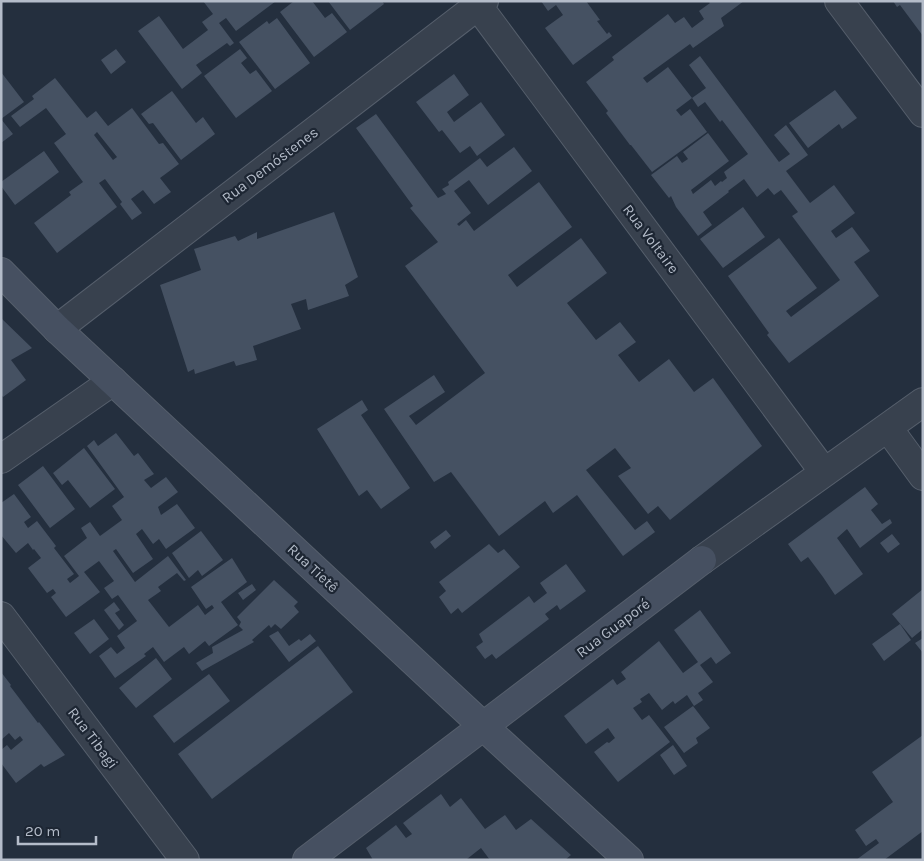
<svg xmlns="http://www.w3.org/2000/svg" width="924" height="861" font-family="Karla,sans-serif">
  <rect width="100%" height="100%" fill="#242f3e"/>
  <path fill="#455162" fill-rule="evenodd" d="M 203,1 L 276,1 L 236,31 L 226,18 L 219,23 L 234,43 L 230,46 L 227,43 L 196,65 L 202,73 L 182,89 L 138,31 L 159,16 L 183,49 L 208,30 L 202,22 L 213,14 Z
    M 294,1 L 312,1 L 325,18 L 332,13 L 347,32 L 314,57 L 280,12 Z
    M 328,1 L 382,1 L 384,4 L 350,30 Z
    M 541,1 L 586,1 L 600,20 L 597,21 L 607,34 L 609,32 L 612,36 L 573,65 L 545,28 L 563,15 L 556,5 L 548,11 Z
    M 708,1 L 744,1 L 721,18 L 724,26 L 693,48 L 690,44 L 643,78 L 647,83 L 668,67 L 692,98 L 676,110 L 681,116 L 690,109 L 707,132 L 652,172 L 631,145 L 630,145 L 606,113 L 608,111 L 586,82 L 614,60 L 612,57 L 668,14 L 675,23 L 684,17 L 692,28 L 704,19 L 699,11 L 710,3 Z
    M 893,1 L 923,1 L 923,36 L 900,5 L 897,7 Z
    M 277,18 L 310,63 L 275,89 L 239,42 L 267,21 L 269,24 Z
    M 116,49 L 126,62 L 111,74 L 101,60 Z
    M 240,49 L 247,58 L 241,63 L 250,74 L 256,70 L 272,91 L 236,118 L 204,76 Z
    M 700,56 L 779,162 L 790,154 L 774,135 L 786,125 L 808,155 L 786,171 L 810,203 L 834,185 L 855,213 L 831,231 L 836,238 L 852,227 L 870,251 L 854,262 L 879,296 L 789,363 L 767,335 L 769,333 L 728,276 L 779,238 L 817,288 L 786,311 L 791,317 L 840,280 L 792,216 L 798,212 L 781,190 L 774,195 L 768,188 L 757,197 L 744,179 L 728,191 L 729,192 L 703,212 L 712,225 L 698,236 L 676,207 L 671,196 L 669,198 L 651,175 L 677,156 L 682,163 L 688,159 L 683,152 L 708,133 L 729,161 L 691,190 L 693,194 L 711,180 L 715,186 L 721,181 L 722,182 L 727,178 L 724,172 L 748,154 L 722,120 L 720,122 L 705,102 L 698,107 L 692,98 L 706,88 L 689,65 Z
    M 1,72 L 24,102 L 1,119 L 13,134 L 1,143 Z
    M 454,74 L 469,95 L 447,112 L 454,122 L 481,102 L 505,135 L 477,156 L 470,146 L 460,153 L 442,130 L 439,132 L 416,102 Z
    M 55,78 L 87,118 L 96,111 L 108,126 L 132,108 L 159,144 L 163,143 L 179,164 L 160,178 L 171,192 L 154,204 L 143,190 L 131,199 L 142,213 L 132,220 L 120,204 L 122,202 L 105,179 L 99,183 L 117,207 L 57,253 L 34,223 L 71,195 L 69,192 L 83,182 L 54,143 L 66,134 L 46,108 L 20,127 L 11,116 L 34,99 L 32,96 ZM 97,132 L 117,157 L 113,160 L 94,135 Z
    M 835,90 L 857,118 L 842,129 L 839,124 L 808,148 L 789,123 Z
    M 172,91 L 196,123 L 203,117 L 215,134 L 181,160 L 153,123 L 149,124 L 141,114 Z
    M 376,114 L 438,198 L 446,194 L 442,189 L 449,185 L 448,182 L 480,158 L 487,167 L 514,147 L 532,171 L 488,205 L 469,180 L 454,191 L 471,213 L 457,224 L 459,226 L 466,220 L 474,231 L 539,182 L 572,227 L 508,275 L 517,287 L 581,238 L 607,273 L 567,303 L 596,340 L 620,322 L 636,342 L 618,355 L 639,382 L 669,359 L 694,392 L 713,378 L 762,446 L 670,520 L 658,506 L 648,514 L 618,476 L 631,468 L 615,448 L 586,470 L 635,530 L 647,521 L 655,532 L 623,556 L 577,495 L 553,513 L 545,501 L 499,536 L 451,472 L 434,482 L 384,409 L 434,375 L 445,392 L 409,416 L 416,425 L 485,373 L 405,266 L 438,242 L 410,208 L 413,206 L 356,128 Z
    M 44,151 L 59,172 L 15,205 L 1,186 L 1,182 Z
    M 743,207 L 765,237 L 723,268 L 700,239 Z
    M 334,212 L 358,277 L 345,285 L 349,296 L 308,310 L 306,299 L 291,304 L 301,329 L 253,346 L 257,360 L 236,366 L 234,361 L 195,374 L 194,369 L 188,372 L 160,285 L 201,270 L 194,249 L 235,236 L 238,241 L 257,232 L 257,239 Z
    M 1,318 L 32,348 L 11,360 L 26,380 L 3,397 L 1,394 Z
    M 362,400 L 368,410 L 361,415 L 410,488 L 381,509 L 367,490 L 359,496 L 317,429 Z
    M 116,433 L 134,456 L 138,453 L 154,474 L 144,480 L 151,488 L 166,477 L 178,492 L 158,507 L 161,515 L 177,504 L 195,528 L 166,549 L 159,539 L 153,544 L 142,529 L 136,534 L 153,559 L 133,573 L 116,549 L 113,551 L 135,582 L 168,556 L 186,580 L 184,581 L 177,573 L 158,587 L 161,591 L 148,600 L 169,627 L 198,605 L 205,615 L 214,608 L 212,605 L 206,609 L 191,587 L 232,558 L 247,582 L 221,602 L 238,625 L 209,646 L 205,641 L 189,654 L 184,647 L 164,662 L 153,647 L 144,654 L 146,656 L 115,678 L 99,656 L 111,647 L 117,654 L 125,648 L 117,636 L 137,621 L 118,595 L 112,599 L 104,588 L 114,581 L 99,561 L 84,572 L 100,592 L 66,617 L 51,597 L 56,593 L 53,589 L 47,593 L 28,568 L 41,558 L 34,549 L 33,550 L 28,543 L 16,553 L 1,535 L 1,503 L 14,494 L 31,517 L 24,522 L 28,528 L 37,521 L 56,546 L 54,548 L 74,574 L 67,579 L 70,583 L 79,576 L 64,556 L 87,538 L 81,528 L 90,522 L 100,536 L 122,520 L 112,506 L 124,497 L 87,446 L 94,440 L 98,446 Z
    M 84,448 L 115,489 L 90,508 L 68,480 L 62,485 L 53,473 Z
    M 43,466 L 75,509 L 50,528 L 18,485 Z
    M 865,487 L 878,504 L 871,510 L 882,524 L 890,519 L 892,523 L 860,548 L 847,529 L 837,538 L 863,574 L 835,595 L 823,577 L 808,557 L 801,562 L 788,544 Z
    M 446,530 L 451,536 L 435,549 L 430,542 Z
    M 201,531 L 223,560 L 202,576 L 198,570 L 189,578 L 172,553 Z
    M 892,534 L 900,544 L 888,553 L 880,543 Z
    M 489,544 L 498,553 L 504,549 L 520,567 L 462,613 L 458,608 L 451,614 L 439,597 L 446,591 L 439,582 Z
    M 566,564 L 586,591 L 560,610 L 557,605 L 545,614 L 549,619 L 496,659 L 492,654 L 485,659 L 476,647 L 483,642 L 479,634 L 529,596 L 534,603 L 547,593 L 540,583 Z
    M 274,580 L 298,602 L 294,606 L 299,612 L 281,629 L 275,624 L 271,628 L 269,625 L 252,640 L 254,642 L 202,671 L 196,663 L 213,653 L 212,647 L 243,630 L 239,626 L 241,622 L 237,617 Z
    M 252,584 L 256,590 L 243,600 L 238,593 Z
    M 923,589 L 923,629 L 912,638 L 892,614 Z
    M 114,602 L 120,610 L 115,613 L 124,625 L 119,630 L 104,610 Z
    M 700,610 L 731,653 L 716,664 L 711,657 L 700,665 L 713,682 L 698,693 L 703,700 L 694,706 L 687,695 L 675,704 L 673,701 L 662,710 L 649,693 L 640,699 L 642,702 L 633,708 L 642,720 L 649,715 L 670,742 L 618,782 L 594,752 L 607,742 L 609,743 L 615,738 L 608,728 L 586,744 L 564,716 L 613,679 L 617,685 L 626,679 L 621,672 L 659,641 L 683,673 L 698,662 L 674,630 Z
    M 94,619 L 109,639 L 90,654 L 74,633 Z
    M 900,624 L 911,640 L 884,661 L 872,644 Z
    M 278,631 L 289,646 L 299,639 L 301,641 L 310,634 L 316,641 L 289,662 L 269,636 Z
    M 923,638 L 923,653 L 915,643 Z
    M 318,646 L 353,692 L 212,799 L 178,754 Z
    M 156,658 L 172,679 L 136,708 L 119,688 Z
    M 1,672 L 11,685 L 10,686 L 38,723 L 39,722 L 65,755 L 44,767 L 41,764 L 16,783 L 1,763 L 1,750 L 7,745 L 11,750 L 23,740 L 20,736 L 15,740 L 9,733 L 1,740 Z
    M 209,674 L 230,701 L 174,743 L 153,716 Z
    M 693,706 L 710,728 L 696,738 L 698,743 L 684,753 L 664,727 Z
    M 923,735 L 923,831 L 884,860 L 856,860 L 879,843 L 876,839 L 866,846 L 855,830 L 893,802 L 872,772 Z
    M 673,745 L 687,766 L 674,775 L 660,755 Z
    M 441,794 L 450,807 L 461,798 L 485,829 L 505,815 L 516,830 L 531,819 L 571,855 L 565,860 L 490,860 L 481,848 L 467,859 L 467,860 L 429,860 L 429,859 L 427,860 L 373,860 L 366,848 L 396,825 L 406,838 L 412,834 L 403,823 Z"/>
  <g fill="none" stroke-linecap="round" stroke-linejoin="round">
    <defs>
      <path id="street" d="M 839,1 L 923,113
        M 478,6 L 824,472
        M 57,329 L 484,1
        M 888,428 L 923,476
        M 1,459 L 113,381
        M 702,560 L 923,402
        M 1,616 L 185,860"/>
      <path id="secondary" d="M 1,272 L 57,329 L 483,726 L 629,860
        M 307,860 L 702,560"/>
    </defs>
    <use href="#street" stroke="#565f6c" stroke-width="30"/>
    <use href="#secondary" stroke="#565f6c" stroke-width="30"/>
    <use href="#street" stroke="#38414e" stroke-width="28"/>
    <use href="#secondary" stroke="#465061" stroke-width="28"/>
  </g>
  <g text-anchor="middle" dominant-baseline="central" stroke-width="4.5" stroke-linejoin="round" paint-order="stroke">
    <g font-size="15" fill="#b4bcc9" stroke="#1d2633">
      <text transform="translate(270 165) rotate(-37)">Rua Demóstenes</text>
      <text transform="translate(651 239) rotate(53)">Rua Voltaire</text>
      <text transform="translate(313 568) rotate(43)">Rua Tietê</text>
      <text transform="translate(613 628) rotate(-37)">Rua Guaporé</text>
      <text transform="translate(93 738) rotate(53)">Rua Tibagi</text>
    </g>
  </g>
  <rect width="924" height="861" fill="none" stroke="#b4bcc9" stroke-width="5"/>
  <path d="M18 836v8h78v-8" fill="none" stroke="#b4bcc9" stroke-width="2.5"/>
  <text x="25" y="836" font-size="15" fill="#b4bcc9" stroke="#1d2633" stroke-width="4" paint-order="stroke">20 m</text>
</svg>
